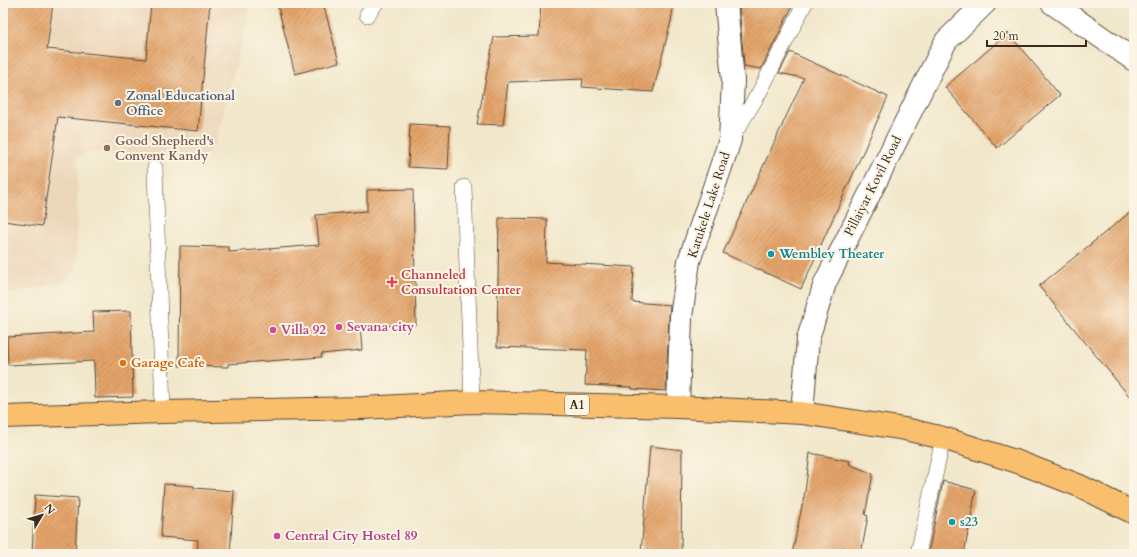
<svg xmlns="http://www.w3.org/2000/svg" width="1137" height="557" font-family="Cardo,serif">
  <defs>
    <pattern id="building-hatch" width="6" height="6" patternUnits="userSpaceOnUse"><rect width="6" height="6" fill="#e4a46a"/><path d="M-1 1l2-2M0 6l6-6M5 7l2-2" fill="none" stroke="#ba8657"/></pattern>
  </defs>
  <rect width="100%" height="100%" fill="#fcf5e5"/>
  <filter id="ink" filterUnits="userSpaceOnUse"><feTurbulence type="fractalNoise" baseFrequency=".025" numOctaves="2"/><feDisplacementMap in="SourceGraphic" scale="8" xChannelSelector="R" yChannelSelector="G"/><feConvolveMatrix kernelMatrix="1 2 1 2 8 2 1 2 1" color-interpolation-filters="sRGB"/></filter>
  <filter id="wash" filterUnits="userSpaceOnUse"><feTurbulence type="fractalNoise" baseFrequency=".012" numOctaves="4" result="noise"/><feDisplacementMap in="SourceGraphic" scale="16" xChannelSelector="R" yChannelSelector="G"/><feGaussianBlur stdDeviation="0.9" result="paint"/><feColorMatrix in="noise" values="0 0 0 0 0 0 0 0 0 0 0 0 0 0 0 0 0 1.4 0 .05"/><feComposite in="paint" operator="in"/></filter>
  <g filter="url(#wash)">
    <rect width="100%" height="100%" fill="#f1e7ca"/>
    <path fill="#ecd7ba" d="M 3,3 L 249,3 L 250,9 L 215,144 L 202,158 L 86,152 L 78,159 L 76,269 L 66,282 L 3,295 Z"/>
    <g id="blocks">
      <path fill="url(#building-hatch)" d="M 3,3 L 53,3 L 47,49 L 146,59 L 151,3 L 210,3 L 198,131 L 58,117 L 42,226 L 3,221 Z
        M 277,3 L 323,3 L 339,62 L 295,74 Z
        M 541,3 L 674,3 L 671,21 L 653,92 L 582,87 L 583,79 L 508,82 L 503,125 L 477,124 L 494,37 L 539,36 Z
        M 739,3 L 794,3 L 761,69 L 744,66 Z
        M 1008,33 L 1060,95 L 997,148 L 945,87 Z
        M 790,52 L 888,97 L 801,289 L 723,253 L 804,78 L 779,73 Z
        M 410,124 L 450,126 L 448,169 L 408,167 Z
        M 413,189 L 416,325 L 360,326 L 362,350 L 321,354 L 322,357 L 228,364 L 228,367 L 179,366 L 180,246 L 229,247 L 229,252 L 319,245 L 316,215 L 367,211 L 367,190 Z
        M 1134,209 L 1134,402 L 1039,286 Z
        M 499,218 L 547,219 L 546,262 L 634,267 L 632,302 L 670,305 L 669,316 L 666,391 L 632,389 L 632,387 L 585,385 L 587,350 L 497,347 Z
        M 131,311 L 133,397 L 95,398 L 94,361 L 8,365 L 7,337 L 94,332 L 93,312 Z
        M 650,446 L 682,450 L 681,554 L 641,554 Z
        M 810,453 L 850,461 L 849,464 L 873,474 L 865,515 L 868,516 L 861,554 L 792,554 L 805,492 Z
        M 943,481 L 976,490 L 964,554 L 928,554 Z
        M 164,484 L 194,486 L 194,488 L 234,491 L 230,554 L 197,554 L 198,540 L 161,537 Z
        M 35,495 L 78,498 L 75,554 L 32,554 Z"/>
    </g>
  </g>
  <g filter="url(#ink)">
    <use href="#blocks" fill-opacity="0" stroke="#564638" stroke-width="1"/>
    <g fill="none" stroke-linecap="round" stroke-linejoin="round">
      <defs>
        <path id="lane" d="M 367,15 L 376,3
          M 731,139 L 759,93 L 805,3
          M 155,168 L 163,412
          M 464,187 L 472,402
          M 918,554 L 943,438"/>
        <path id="street" d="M 1052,3 L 1134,60
          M 678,407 L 681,317 L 689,261 L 730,140 L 733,81 L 726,3
          M 802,413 L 808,339 L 825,283 L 946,41 L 985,3"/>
        <path id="highway" d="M 3,417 L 163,412 L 363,408 L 472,402 L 678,407 L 802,413 L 905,429 L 943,438 L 1018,462 L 1080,486 L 1134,513"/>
      </defs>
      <use href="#lane" stroke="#564638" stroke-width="16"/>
      <use href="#street" stroke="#564638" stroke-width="24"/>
      <use href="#highway" stroke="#564638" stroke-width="24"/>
      <use href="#lane" stroke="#fff" stroke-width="15"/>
      <use href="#street" stroke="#fff" stroke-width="22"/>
      <use href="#highway" stroke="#f9bf6d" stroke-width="22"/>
    </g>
  </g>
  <circle fill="#5c6f8a" stroke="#fcf5e5" stroke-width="1.5" cx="118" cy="103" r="4"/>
  <circle fill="#8d6e63" stroke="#fcf5e5" stroke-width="1.5" cx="107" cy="148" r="4"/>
  <g fill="#0f9aa8" stroke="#fcf5e5" stroke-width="1.5">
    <circle cx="771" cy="254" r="4"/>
    <circle cx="952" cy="522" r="4"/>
  </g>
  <path fill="#e0444e" stroke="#fcf5e5" stroke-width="1.5" d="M390 276h4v4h4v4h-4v4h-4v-4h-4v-4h4z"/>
  <g fill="#d1479c" stroke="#fcf5e5" stroke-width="1.5">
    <circle cx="339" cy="327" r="4"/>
    <circle cx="273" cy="330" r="4"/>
    <circle cx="277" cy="536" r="4"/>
  </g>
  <circle fill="#e8710a" stroke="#fcf5e5" stroke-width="1.5" cx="123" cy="363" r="4"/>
  <g text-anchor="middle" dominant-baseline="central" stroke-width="4" stroke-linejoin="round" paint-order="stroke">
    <rect fill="#fcf5e5" stroke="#75675a" stroke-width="1" x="565" y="395" width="24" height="20" rx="3"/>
    <g font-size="12" font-weight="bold" fill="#3b2a1e">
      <text x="577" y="405">A1</text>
    </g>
    <g font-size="13" font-weight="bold" fill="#4e5e75" stroke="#fcf5e5" text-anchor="start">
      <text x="126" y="96">Zonal Educational<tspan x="126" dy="15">Office</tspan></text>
    </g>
    <g font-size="13" font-weight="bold" fill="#785e54" stroke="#fcf5e5" text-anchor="start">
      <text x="115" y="141">Good Shepherd's<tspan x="115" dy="15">Convent Kandy</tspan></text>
    </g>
    <g font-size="13" fill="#3b2a1e" stroke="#fcf5e5">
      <text transform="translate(873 186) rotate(-63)">Pillaiyar Kovil Road</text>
      <text transform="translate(709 205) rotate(-72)">Katukele Lake Road</text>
    </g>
    <g font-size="13" font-weight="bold" fill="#0d838f" stroke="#fcf5e5" text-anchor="start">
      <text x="779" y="254">Wembley Theater</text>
      <text x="960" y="522">s23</text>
    </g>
    <g font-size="13" font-weight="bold" fill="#be3a42" stroke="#fcf5e5" text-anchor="start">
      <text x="401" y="275">Channeled<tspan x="401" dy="15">Consultation Center</tspan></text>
    </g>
    <g font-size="13" font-weight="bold" fill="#b23c85" stroke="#fcf5e5" text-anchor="start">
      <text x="347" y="327">Sevana city</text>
      <text x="281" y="330">Villa 92</text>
      <text x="285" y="536">Central City Hostel 89</text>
    </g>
    <g font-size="13" font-weight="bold" fill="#c56008" stroke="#fcf5e5" text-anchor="start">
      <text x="131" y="363">Garage Cafe</text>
    </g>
  </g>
  <rect width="1137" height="557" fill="none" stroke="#fcf5e5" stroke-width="16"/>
  <g transform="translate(42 515) rotate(52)" stroke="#fcf5e5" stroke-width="3" paint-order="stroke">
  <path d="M0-3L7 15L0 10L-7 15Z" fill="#3b2a1e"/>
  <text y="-6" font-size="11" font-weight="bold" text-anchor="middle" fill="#3b2a1e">N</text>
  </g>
  <path d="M987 40v6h99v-6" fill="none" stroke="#3b2a1e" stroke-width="2"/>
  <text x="993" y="40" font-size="12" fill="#3b2a1e" stroke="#fcf5e5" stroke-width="3" paint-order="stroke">20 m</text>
</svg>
